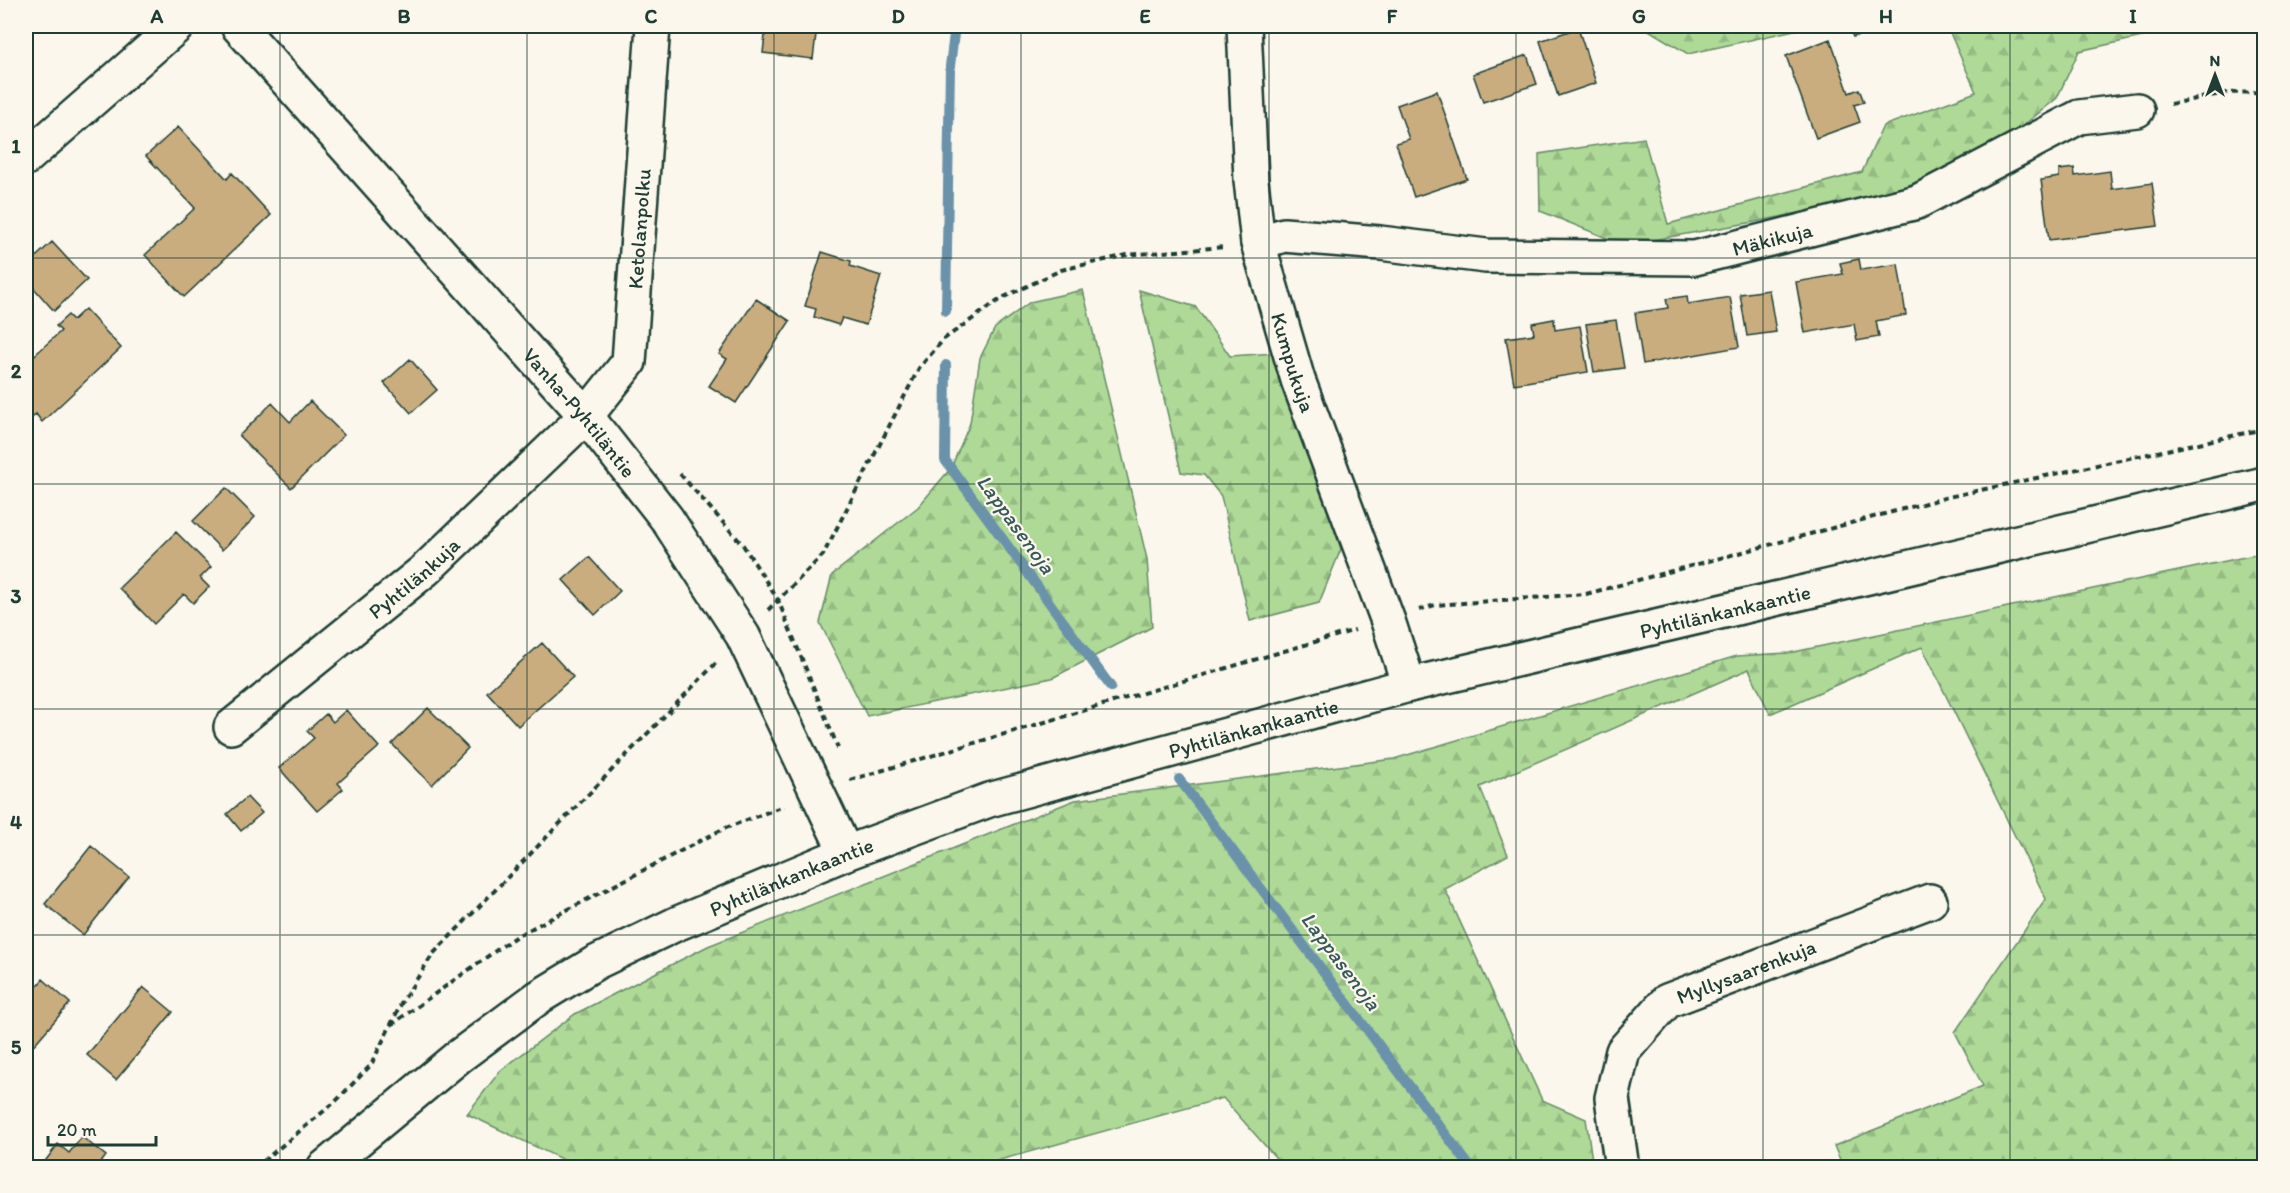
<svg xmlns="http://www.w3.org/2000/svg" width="2290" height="1193" font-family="Itim,sans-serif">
  <defs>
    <pattern id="forest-firs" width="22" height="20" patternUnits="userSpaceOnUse" patternTransform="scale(1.5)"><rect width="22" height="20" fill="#aed997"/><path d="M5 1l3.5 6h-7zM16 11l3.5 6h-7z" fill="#95bb83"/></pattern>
  </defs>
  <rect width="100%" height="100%" fill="#fbf7ec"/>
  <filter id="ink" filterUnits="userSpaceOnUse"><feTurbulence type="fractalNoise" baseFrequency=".0167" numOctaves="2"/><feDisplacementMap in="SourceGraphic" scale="12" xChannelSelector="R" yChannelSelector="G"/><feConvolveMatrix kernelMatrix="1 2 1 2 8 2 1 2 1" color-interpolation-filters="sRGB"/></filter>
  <g filter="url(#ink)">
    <path fill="url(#forest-firs)" stroke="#668b66" stroke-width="1.5" d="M 1642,26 L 1812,26 L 1688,54 Z
      M 1947,26 L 2176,26 L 2178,29 L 2079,51 L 2057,98 L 1991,152 L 1880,197 L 1754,222 L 1624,245 L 1540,211 L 1539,154 L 1644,138 L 1668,224 L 1862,172 L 1883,126 L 1976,92 Z
      M 1083,290 L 1147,559 L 1152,627 L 1052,678 L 867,716 L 820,623 L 832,575 L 918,507 L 951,468 L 970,423 L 980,358 L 995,328 L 1030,302 Z
      M 1139,290 L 1196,307 L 1230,356 L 1275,353 L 1341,549 L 1319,603 L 1250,621 L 1221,496 L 1204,475 L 1181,472 Z
      M 2264,553 L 2264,1167 L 1843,1167 L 1834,1146 L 1983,1086 L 1955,1032 L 2046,899 L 1922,647 L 1770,714 L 1749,669 L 1480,787 L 1508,855 L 1445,889 L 1542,1100 L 1586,1119 L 1593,1167 L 1284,1167 L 1223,1098 L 971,1168 L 578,1167 L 467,1114 L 500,1071 L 575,1014 L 708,946 L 1075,800 L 1394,759 L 1737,656 L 1789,653 Z"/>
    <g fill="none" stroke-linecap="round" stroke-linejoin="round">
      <path stroke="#6b92aa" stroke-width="10" d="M 946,311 L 950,66 L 955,26
        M 946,365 L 945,460 L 1111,687
        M 1179,779 L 1471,1168"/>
    </g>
    <path fill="#c9ad7f" stroke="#1f3d34" stroke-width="1.5" d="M 766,26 L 817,26 L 813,59 L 763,53 Z
      M 1848,26 L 1884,26 L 1853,37 Z
      M 1578,28 L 1596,83 L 1558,96 L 1540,41 Z
      M 1830,39 L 1849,93 L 1859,89 L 1864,102 L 1854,105 L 1860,122 L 1816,138 L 1786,56 Z
      M 1527,55 L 1537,84 L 1483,102 L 1473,74 Z
      M 1437,91 L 1467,179 L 1414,197 L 1396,143 L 1409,139 L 1397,105 Z
      M 178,127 L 227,179 L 232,173 L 271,215 L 184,297 L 145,255 L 195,208 L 146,156 Z
      M 2074,168 L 2075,176 L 2110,171 L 2112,189 L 2152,183 L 2158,226 L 2049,240 L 2041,180 L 2059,177 L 2059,170 Z
      M 52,242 L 87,280 L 54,311 L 26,279 L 26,266 Z
      M 822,252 L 851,261 L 850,266 L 881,276 L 866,325 L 842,318 L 839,325 L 814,317 L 816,309 L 805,306 Z
      M 1859,259 L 1861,270 L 1898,264 L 1906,315 L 1876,321 L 1879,337 L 1857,341 L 1854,324 L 1805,333 L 1796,282 L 1843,274 L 1840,263 Z
      M 1769,290 L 1776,332 L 1747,336 L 1740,294 Z
      M 1687,296 L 1688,304 L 1730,297 L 1739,347 L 1643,364 L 1635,313 L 1668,308 L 1666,299 Z
      M 756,299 L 790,321 L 736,403 L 709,386 L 727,359 L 719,354 Z
      M 85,309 L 121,348 L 42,422 L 36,414 L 26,424 L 26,363 L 61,331 L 56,326 L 68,315 L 73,320 Z
      M 1554,319 L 1555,330 L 1580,326 L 1588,372 L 1514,384 L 1506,338 L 1534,334 L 1532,323 Z
      M 1616,320 L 1624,368 L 1594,372 L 1586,324 Z
      M 410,359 L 437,390 L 411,413 L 384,383 Z
      M 310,401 L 344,435 L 291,488 L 239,436 L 272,403 L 290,422 Z
      M 226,488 L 255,517 L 222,550 L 193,521 Z
      M 176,532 L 211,567 L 200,578 L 209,587 L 193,603 L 184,594 L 154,624 L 119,588 Z
      M 589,557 L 620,591 L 595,615 L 563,580 Z
      M 542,643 L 573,677 L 518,726 L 487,692 Z
      M 428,708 L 468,748 L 432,785 L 392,744 Z
      M 346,710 L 379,747 L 338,783 L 343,789 L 317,811 L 279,768 L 314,738 L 307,731 L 326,714 L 333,722 Z
      M 247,797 L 262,813 L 241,831 L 227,814 Z
      M 91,846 L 129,877 L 83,935 L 45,904 Z
      M 43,979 L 70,1003 L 26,1054 L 26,1000 Z
      M 143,987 L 173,1012 L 116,1080 L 87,1055 Z
      M 82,1137 L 106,1156 L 97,1168 L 40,1168 L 58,1144 L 69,1153 Z"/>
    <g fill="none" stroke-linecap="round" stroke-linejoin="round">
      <defs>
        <g id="street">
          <path id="s1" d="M 238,26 L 586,416 L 667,519 L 743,636 L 846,853"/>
          <path id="s2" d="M 1244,26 L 1251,180 L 1258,243 L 1298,380 L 1388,621 L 1409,685"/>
          <path d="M 26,158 L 177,26"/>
          <path id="s3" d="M 1258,243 L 1284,235 L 1380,243 L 1486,256 L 1695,258 L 1917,202 L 2079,117 L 2137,110"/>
          <path id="s4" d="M 231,727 L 425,570 L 586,416 L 629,362 L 653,26"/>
          <path id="s5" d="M 1622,1168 L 1612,1098 L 1623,1051 L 1667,1001 L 1930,901"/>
        </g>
        <g id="secondary">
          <path id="s6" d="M 324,1168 L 458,1057 L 539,997 L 595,963 L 676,924 L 846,853 L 989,800 L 1409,685 L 2264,484"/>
        </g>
      </defs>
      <use href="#street" stroke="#1f3d34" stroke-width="38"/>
      <use href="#secondary" stroke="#1f3d34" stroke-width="38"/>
      <path stroke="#1f3d34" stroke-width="4" stroke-dasharray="6 4.5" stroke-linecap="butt" d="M 2170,104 L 2226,93 L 2264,92
        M 680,474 L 743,545 L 778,600 L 838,748
        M 768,610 L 823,555 L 919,368 L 944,339 L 1002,298 L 1061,270 L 1127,255 L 1225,247
        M 1419,610 L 1435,605 L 1586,594 L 1948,497 L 2264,429
        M 850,780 L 1355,630
        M 391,1025 L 515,937 L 723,829 L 784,806
        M 255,1168 L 335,1102 L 371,1065 L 402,1002 L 433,954 L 717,662"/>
      <use href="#street" stroke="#fbf7ec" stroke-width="33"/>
      <use href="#secondary" stroke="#fbf7ec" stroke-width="33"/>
    </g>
  </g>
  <path fill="none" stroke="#1f3d34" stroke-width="1.5" stroke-opacity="0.55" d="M 280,26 L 280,1168M 527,26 L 527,1168M 774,26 L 774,1168M 1021,26 L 1021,1168M 1269,26 L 1269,1168M 1516,26 L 1516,1168M 1763,26 L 1763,1168M 2010,26 L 2010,1168M 26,258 L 2264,258M 26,484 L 2264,484M 26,709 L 2264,709M 26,935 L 2264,935"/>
  <g text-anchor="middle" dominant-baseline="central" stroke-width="4.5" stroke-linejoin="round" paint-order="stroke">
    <g font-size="21" fill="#1f3d34" stroke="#fbf7ec">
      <text stroke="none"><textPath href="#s4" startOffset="675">Ketolanpolku</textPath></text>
      <text stroke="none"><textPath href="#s3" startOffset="519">Mäkikuja</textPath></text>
      <text stroke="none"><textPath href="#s2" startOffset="342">Kumpukuja</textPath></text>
      <text stroke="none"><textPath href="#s1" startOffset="516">Vanha-Pyhtiläntie</textPath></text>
      <text stroke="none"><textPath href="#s4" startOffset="236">Pyhtilänkuja</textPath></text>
      <text stroke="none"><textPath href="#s6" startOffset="1527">Pyhtilänkankaantie</textPath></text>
      <text stroke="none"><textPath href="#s6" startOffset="1041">Pyhtilänkankaantie</textPath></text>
      <text stroke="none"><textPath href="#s6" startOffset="555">Pyhtilänkankaantie</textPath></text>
      <text stroke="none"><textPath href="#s5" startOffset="270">Myllysaarenkuja</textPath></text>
    </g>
    <g font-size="22" font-style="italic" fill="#38595b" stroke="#fbf7ec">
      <text transform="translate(1016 524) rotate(54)">Lappasenoja</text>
      <text transform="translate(1341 961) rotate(53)">Lappasenoja</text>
    </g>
  </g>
  <rect width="2290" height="1193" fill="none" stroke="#fbf7ec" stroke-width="66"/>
  <g transform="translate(2215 75)" stroke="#fbf7ec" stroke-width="4.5" paint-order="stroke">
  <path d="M0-4.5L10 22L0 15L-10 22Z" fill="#1f3d34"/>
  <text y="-9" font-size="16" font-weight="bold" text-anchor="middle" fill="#1f3d34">N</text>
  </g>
  <path d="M48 1136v9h108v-9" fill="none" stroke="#1f3d34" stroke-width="3"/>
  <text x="57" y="1136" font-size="18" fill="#1f3d34" stroke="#fbf7ec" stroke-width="4.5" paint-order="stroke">20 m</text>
  <rect x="33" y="33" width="2224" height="1127" fill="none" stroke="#1f3d34" stroke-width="2"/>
  <g font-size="20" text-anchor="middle" font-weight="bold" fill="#1f3d34">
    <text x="157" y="23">A</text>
    <text x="404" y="23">B</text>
    <text x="651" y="23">C</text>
    <text x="898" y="23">D</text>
    <text x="1145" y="23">E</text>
    <text x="1392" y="23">F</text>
    <text x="1639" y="23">G</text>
    <text x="1886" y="23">H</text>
    <text x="2133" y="23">I</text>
    <text x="16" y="153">1</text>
    <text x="16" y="378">2</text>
    <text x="16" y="603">3</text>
    <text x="16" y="829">4</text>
    <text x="16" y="1054">5</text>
  </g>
</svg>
